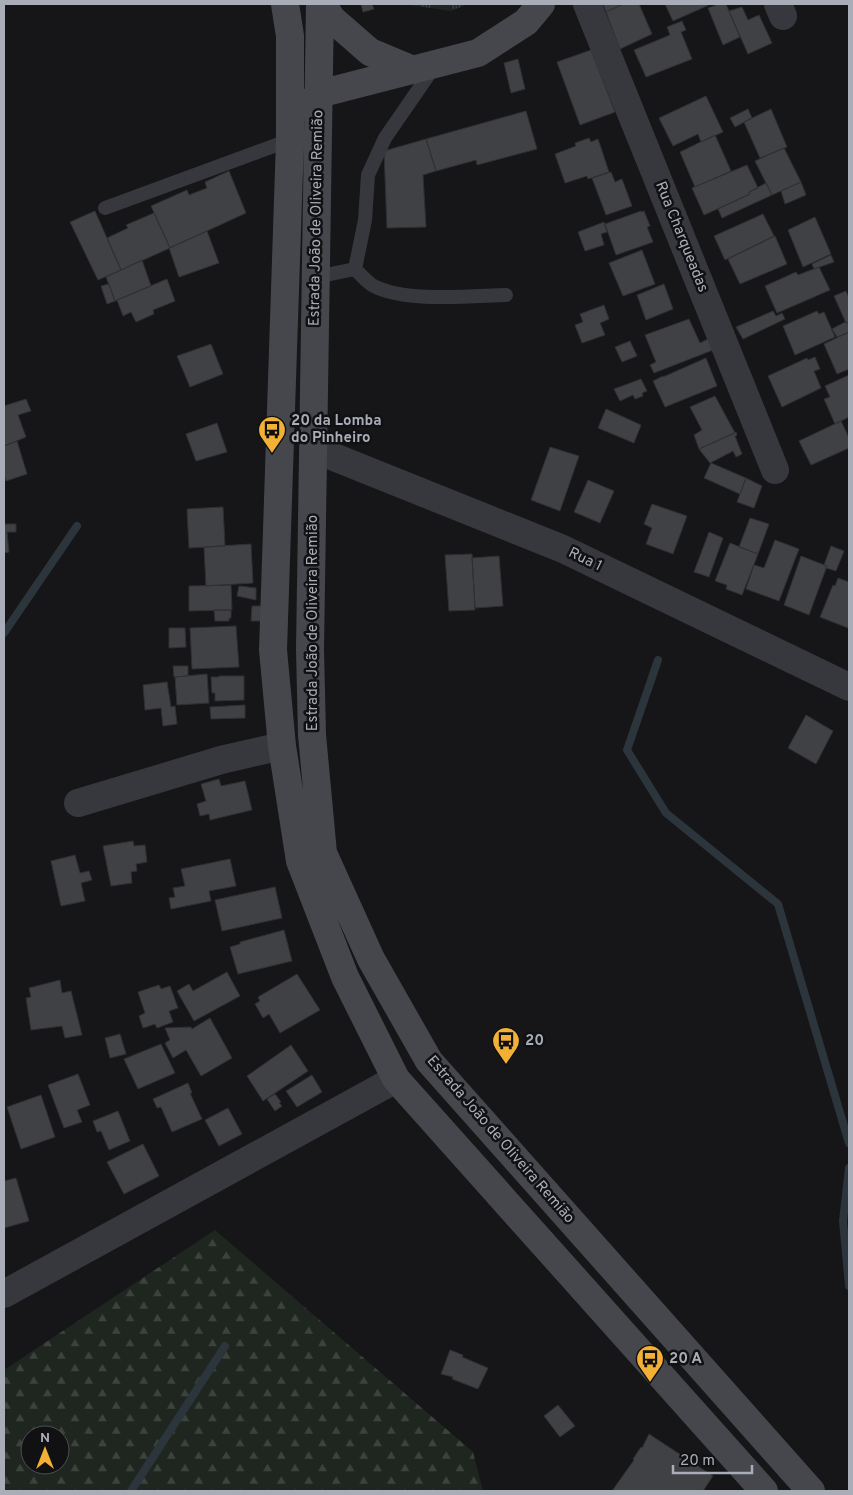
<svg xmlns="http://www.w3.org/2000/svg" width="853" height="1495" font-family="Overpass,sans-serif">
  <defs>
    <pattern id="forest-firs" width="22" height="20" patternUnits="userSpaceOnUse" patternTransform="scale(1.25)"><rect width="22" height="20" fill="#1e261f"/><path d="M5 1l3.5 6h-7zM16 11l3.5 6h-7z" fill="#3c433d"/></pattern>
    <pattern id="park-tufts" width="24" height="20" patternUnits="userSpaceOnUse" patternTransform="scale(1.25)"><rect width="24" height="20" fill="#1e261f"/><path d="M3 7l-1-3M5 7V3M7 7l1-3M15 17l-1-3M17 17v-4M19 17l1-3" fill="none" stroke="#3c433d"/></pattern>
  </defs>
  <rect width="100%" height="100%" fill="#161618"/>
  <path fill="url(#forest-firs)" fill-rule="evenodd" d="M 215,1230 L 473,1452 L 483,1491 L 4,1491 L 4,1370 ZM 30,1435 L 60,1435 L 60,1465 L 30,1465 Z"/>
  <path fill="url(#park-tufts)" d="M 403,4 L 468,4 L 451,11 Z"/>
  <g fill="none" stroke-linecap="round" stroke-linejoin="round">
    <path stroke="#2c353c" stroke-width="8" d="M 4,633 L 77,526
      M 658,660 L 627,750 L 666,813 L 778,904 L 849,1143
      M 849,1168 L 843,1221 L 849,1286
      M 131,1491 L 225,1346"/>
  </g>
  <path fill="#404145" stroke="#303034" d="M 361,4 L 372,4 L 374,9 L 363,12 Z
    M 603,4 L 623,4 L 606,12 Z
    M 623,4 L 639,4 L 652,34 L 620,49 L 606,12 Z
    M 665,4 L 708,4 L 709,5 L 673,21 Z
    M 719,4 L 726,4 L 740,37 L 723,45 L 708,8 Z
    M 742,7 L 748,20 L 759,15 L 772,43 L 748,54 L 729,11 Z
    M 682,21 L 686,30 L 681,32 L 692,59 L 646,77 L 634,50 L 670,35 L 667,27 Z
    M 591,50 L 615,112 L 580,125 L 557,62 Z
    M 518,59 L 525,89 L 511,93 L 504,63 Z
    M 706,96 L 723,132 L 701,142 L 698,134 L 673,146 L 659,118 Z
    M 748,109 L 752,118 L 735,127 L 730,118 Z
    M 771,109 L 787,147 L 760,158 L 744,122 Z
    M 526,111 L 537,149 L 477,165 L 476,160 L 436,171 L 426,139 Z
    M 715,135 L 731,171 L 695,187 L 680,152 Z
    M 589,138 L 591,142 L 598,139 L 609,172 L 588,179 L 587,176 L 565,183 L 555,154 L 576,146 L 575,143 Z
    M 426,139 L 436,171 L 423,175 L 426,227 L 387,228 L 384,151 Z
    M 784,148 L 801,182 L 772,195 L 755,161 Z
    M 747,165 L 758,188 L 749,192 L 750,194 L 704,215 L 692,188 Z
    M 229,171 L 246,213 L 170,248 L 151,206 L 187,190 L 189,195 L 207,188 L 205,182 Z
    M 611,172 L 615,182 L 622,179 L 632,206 L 606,215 L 592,178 Z
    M 801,182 L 806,195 L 785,204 L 781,191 Z
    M 766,183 L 772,195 L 722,218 L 718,209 L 750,194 L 749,192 Z
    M 95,211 L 121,270 L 98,280 L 70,222 Z
    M 641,211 L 641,212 L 644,211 L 650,226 L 647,227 L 653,242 L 616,255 L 605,224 Z
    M 154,213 L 170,248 L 121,270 L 107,238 L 128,228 L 126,225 Z
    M 763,214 L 774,236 L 725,260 L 714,236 Z
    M 815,217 L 831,254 L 803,267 L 788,230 Z
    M 604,222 L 607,232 L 601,234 L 604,245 L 585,251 L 578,232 Z
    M 207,231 L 219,263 L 179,277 L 169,248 Z
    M 775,236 L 787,264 L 740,284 L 728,259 Z
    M 642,250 L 655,284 L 623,296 L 609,263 Z
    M 831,255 L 834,262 L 814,269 L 812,264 Z
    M 142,260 L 151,286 L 115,301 L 106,277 Z
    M 819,267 L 830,290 L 777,313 L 765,286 L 796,272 L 798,275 Z
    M 167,279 L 175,301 L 153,310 L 154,314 L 136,322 L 131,312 L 123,316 L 117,300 Z
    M 109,284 L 115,301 L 107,304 L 101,286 Z
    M 664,284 L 673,309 L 646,320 L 637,295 Z
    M 846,291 L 849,298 L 849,322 L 846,323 L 834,296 Z
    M 604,305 L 609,319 L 600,323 L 605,335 L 582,343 L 575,325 L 583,322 L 580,314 Z
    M 773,311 L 776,316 L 782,313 L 785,319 L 743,339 L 736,327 Z
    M 817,311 L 819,314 L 824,312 L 835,337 L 795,355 L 783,326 Z
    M 689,319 L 700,343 L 708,339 L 713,350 L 654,373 L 650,365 L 656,362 L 645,335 Z
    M 845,322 L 846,323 L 849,322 L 849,332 L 837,337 L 832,329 Z
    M 849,332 L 849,369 L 837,374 L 824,344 Z
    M 630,341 L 637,356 L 622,362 L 615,347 Z
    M 211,344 L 223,374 L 190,387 L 177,356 Z
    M 815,357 L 820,369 L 814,371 L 821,388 L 782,407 L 768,376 L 807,358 L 808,360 Z
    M 706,358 L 717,386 L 665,407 L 653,381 L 663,376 L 663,377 Z
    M 849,375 L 849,417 L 835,424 L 824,399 L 830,397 L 825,386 Z
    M 641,379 L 647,391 L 642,393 L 643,396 L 635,399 L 633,395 L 620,401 L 614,389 Z
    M 715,396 L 735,433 L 699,449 L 694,435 L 702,430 L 690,407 Z
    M 26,399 L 31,411 L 18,415 L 26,437 L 4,446 L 4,406 Z
    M 606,409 L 641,425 L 634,443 L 598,428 Z
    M 841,421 L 849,438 L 849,448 L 811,465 L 799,441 Z
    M 217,423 L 227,452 L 196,461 L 186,434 Z
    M 736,432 L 737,435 L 735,436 L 742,454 L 736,457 L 733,451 L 710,463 L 699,449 Z
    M 17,441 L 27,474 L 6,481 L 4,474 L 4,446 Z
    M 550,447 L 579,456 L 560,511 L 531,500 Z
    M 711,463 L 746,478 L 740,494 L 704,478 Z
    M 746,478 L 762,486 L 754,508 L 737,502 Z
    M 588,480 L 614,491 L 600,523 L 574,512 Z
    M 652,504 L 687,516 L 673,554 L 646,544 L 652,528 L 644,524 Z
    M 223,507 L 225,546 L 189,548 L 187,509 Z
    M 750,518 L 769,524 L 758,554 L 739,547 Z
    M 5,524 L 16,524 L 16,532 L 7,532 L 9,552 L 4,553 L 4,527 L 5,526 Z
    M 709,532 L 723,538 L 709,577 L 694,572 Z
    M 775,540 L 799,549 L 779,601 L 746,589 L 754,565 L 764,568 Z
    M 730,543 L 758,554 L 742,595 L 726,589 L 727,585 L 715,581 Z
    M 251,544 L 253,583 L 206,586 L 204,547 Z
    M 831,546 L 844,551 L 836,571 L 826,568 L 827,566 L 824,565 Z
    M 472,554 L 475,610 L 449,611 L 445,555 Z
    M 499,556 L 503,606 L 475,608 L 472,558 Z
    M 801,556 L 827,566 L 809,615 L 784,605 Z
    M 838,578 L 849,582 L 849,624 L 848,628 L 820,617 L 833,585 L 835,586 Z
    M 231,585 L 232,610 L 189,611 L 189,586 Z
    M 239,586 L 256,588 L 256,600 L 237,596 Z
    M 252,606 L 261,606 L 261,621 L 251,621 Z
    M 214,610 L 231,610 L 231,618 L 229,618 L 229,621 L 215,621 Z
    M 236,626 L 239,667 L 192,669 L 190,628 Z
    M 169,628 L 185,628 L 186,647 L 169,648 Z
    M 173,666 L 188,666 L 188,676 L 174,677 Z
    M 207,674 L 209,703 L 177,705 L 175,677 Z
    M 219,676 L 244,676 L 244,700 L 215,701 L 215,693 L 212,693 L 211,677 L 219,677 Z
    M 167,682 L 171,707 L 175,706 L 177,724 L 163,726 L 161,708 L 145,710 L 143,685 Z
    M 245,705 L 245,718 L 211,719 L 210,707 Z
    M 806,715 L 833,731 L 816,764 L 788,748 Z
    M 219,779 L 221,786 L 245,781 L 252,810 L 210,820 L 209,814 L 200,816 L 197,804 L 206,801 L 201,784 Z
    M 133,841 L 134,846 L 145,845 L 147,862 L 136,864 L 137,871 L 131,872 L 132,883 L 111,886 L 103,846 Z
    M 75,855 L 80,873 L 89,871 L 92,880 L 81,883 L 85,901 L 61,906 L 51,861 Z
    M 230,859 L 236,886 L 209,891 L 211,901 L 171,909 L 169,898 L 175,897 L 173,888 L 185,886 L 181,869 Z
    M 275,887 L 282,918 L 222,931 L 215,900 Z
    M 284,930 L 292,961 L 238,974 L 230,947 L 240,944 L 240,942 Z
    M 227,972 L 240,996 L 194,1021 L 177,991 L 189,984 L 193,991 Z
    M 297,974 L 320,1010 L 280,1033 L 269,1014 L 263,1018 L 255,1004 L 260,1001 L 258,997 Z
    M 60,980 L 62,993 L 71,991 L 82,1035 L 65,1038 L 62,1026 L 31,1030 L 26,998 L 31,997 L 29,988 Z
    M 159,985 L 161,989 L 170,986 L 178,1008 L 169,1011 L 173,1022 L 157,1028 L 155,1024 L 143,1028 L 139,1016 L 145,1013 L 138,992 Z
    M 210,1018 L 232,1058 L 201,1076 L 186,1050 L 173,1058 L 165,1043 L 170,1040 L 165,1028 L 191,1027 L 192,1029 Z
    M 120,1034 L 126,1054 L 110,1058 L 105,1038 Z
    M 161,1044 L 175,1073 L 138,1089 L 124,1059 Z
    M 291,1045 L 308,1071 L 263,1101 L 247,1076 Z
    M 78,1074 L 90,1105 L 77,1110 L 82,1122 L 64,1128 L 48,1085 Z
    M 312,1075 L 322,1092 L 297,1107 L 286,1091 Z
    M 188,1083 L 192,1093 L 190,1093 L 202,1119 L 172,1132 L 161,1107 L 157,1108 L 153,1099 Z
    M 275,1094 L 281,1102 L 279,1103 L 282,1106 L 275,1111 L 267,1099 Z
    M 41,1095 L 55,1137 L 21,1149 L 7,1107 Z
    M 228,1108 L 242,1134 L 219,1146 L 205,1120 Z
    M 118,1111 L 130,1141 L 109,1150 L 101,1131 L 97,1132 L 93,1121 Z
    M 143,1144 L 159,1176 L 124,1194 L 107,1162 Z
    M 16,1178 L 29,1221 L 4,1228 L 4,1181 Z
    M 450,1350 L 463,1355 L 462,1357 L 488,1368 L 478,1389 L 452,1379 L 453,1377 L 441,1374 Z
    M 558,1405 L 575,1426 L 560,1437 L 544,1416 Z
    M 649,1434 L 713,1476 L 703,1491 L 612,1491 L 634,1460 L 633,1459 L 641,1447 L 642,1448 Z"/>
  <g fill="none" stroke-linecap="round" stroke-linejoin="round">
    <path stroke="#37383d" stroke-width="14" d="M 434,67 L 385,138 L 368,175 L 365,220 L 355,269 C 360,274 366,281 372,285 C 403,303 470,296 506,295
      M 105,208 L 290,140
      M 316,277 L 355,269"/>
    <path stroke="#37383d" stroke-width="28" d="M 587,4 L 775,470
      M 778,4 L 783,16
      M 314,449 L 563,549 L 849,687
      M 78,803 L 221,760 L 282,746
      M 4,1294 L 396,1079"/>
    <path stroke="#45474d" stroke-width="28" d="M 285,4 L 290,36 L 290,140 L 273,650 L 282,746 L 300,861 L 345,977 L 396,1079 L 764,1491
      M 320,4 L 310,649 L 312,735 L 323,853 L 371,959 L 429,1061 L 811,1491
      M 323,4 L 331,18 L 370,52 L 413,70
      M 306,107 L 319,94 L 478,53 L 526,22 L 541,4"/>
  </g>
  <defs>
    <symbol id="bus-pin" viewBox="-11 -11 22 30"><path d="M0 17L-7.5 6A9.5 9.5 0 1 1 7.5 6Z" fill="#f2b134" stroke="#111113"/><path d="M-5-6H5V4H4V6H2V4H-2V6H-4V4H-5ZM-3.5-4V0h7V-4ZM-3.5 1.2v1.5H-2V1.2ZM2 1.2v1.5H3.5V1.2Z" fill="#111"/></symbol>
  </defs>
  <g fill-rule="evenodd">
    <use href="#bus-pin" x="256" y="414" width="32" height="43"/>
    <use href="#bus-pin" x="490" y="1025" width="32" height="43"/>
    <use href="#bus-pin" x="634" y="1343" width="32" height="43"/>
  </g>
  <g text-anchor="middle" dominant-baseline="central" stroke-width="5" stroke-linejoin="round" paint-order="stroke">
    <g font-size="15" fill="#a8adb8" stroke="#111113">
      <text transform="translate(317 218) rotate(-89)">Estrada João de Oliveira Remião</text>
      <text transform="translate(681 237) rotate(68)">Rua Charqueadas</text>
      <text transform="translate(585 560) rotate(26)">Rua 1</text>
      <text transform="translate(313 623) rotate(-90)">Estrada João de Oliveira Remião</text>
      <text transform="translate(500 1140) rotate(49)">Estrada João de Oliveira Remião</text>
    </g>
    <g font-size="15" font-weight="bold" fill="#a8adb8" stroke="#111113" text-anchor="start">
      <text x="291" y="421">20 da Lomba<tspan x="291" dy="17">do Pinheiro</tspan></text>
      <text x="525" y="1041">20</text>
      <text x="669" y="1359">20 A</text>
    </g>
  </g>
  <rect width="853" height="1495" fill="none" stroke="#a8adb8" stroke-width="10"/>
  <g transform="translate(45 1450)"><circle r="24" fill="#111113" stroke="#4d4f55"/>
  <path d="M0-4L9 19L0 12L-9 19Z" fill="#f2b134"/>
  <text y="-8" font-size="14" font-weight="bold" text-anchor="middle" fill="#a8adb8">N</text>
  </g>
  <path d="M673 1465v8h79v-8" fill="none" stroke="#a8adb8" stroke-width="2.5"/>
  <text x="680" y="1465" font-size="15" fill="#a8adb8" stroke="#111113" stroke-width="4" paint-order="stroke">20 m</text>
</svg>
